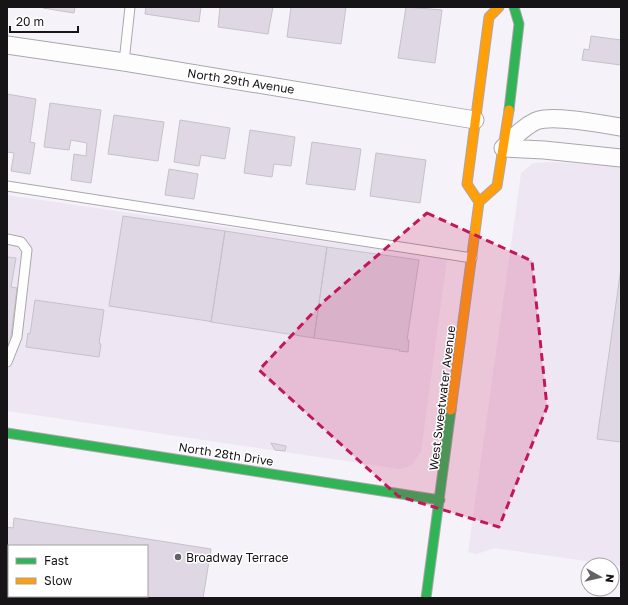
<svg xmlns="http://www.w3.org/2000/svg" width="628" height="605" font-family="'Golos Text',sans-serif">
  <rect width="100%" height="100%" fill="#f6f2f9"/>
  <path fill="#efe6f4" d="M 548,162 L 621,166 L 621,566 L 494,548 L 477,554 L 468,552 L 521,173 L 533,163 Z
    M 7,195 L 447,259 L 421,452 L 412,465 L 400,469 L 7,411 Z"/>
  <path fill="#dfd8e4" stroke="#c4c2c7" d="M 43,7 L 75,7 L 74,13 L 43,8 Z
    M 146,7 L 201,7 L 199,22 L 145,14 Z
    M 220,7 L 273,7 L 268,34 L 218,27 Z
    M 291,7 L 346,7 L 341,44 L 287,37 Z
    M 406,7 L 442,10 L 435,63 L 398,58 Z
    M 591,36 L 621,40 L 621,65 L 582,60 L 584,49 L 589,50 Z
    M 7,94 L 36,99 L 30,142 L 35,143 L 30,174 L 11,171 L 14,153 L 7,152 Z
    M 50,103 L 101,110 L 91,183 L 71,180 L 74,154 L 86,156 L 87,143 L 71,140 L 69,150 L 44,147 Z
    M 114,115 L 164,122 L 158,161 L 108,154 Z
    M 180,120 L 230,128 L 225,159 L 201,155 L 199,166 L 174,162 Z
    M 250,130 L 295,137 L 291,166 L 274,164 L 272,177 L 244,173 Z
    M 312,142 L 361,149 L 355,190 L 306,184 Z
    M 376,153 L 426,160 L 420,203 L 370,196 Z
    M 169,169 L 198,174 L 194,199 L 165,195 Z
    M 123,216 L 225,231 L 211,322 L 208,321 L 109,306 Z
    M 225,231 L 327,247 L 314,338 L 211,322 Z
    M 327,247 L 419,260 L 407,340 L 409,340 L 408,352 L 399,351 L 400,350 L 314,338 Z
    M 7,257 L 16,258 L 11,287 L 17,288 L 10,344 L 7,343 Z
    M 621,268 L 621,442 L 597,439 Z
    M 35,300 L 104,310 L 99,343 L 101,344 L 99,357 L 26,347 L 28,333 L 30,334 Z
    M 271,443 L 286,446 L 285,451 L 275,450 Z
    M 14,518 L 211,549 L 203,598 L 144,598 L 147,596 L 147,546 L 9,546 L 9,574 L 7,574 L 7,527 L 13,528 Z"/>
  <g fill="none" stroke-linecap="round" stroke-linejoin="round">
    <defs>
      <path id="lane" d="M 124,62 L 130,7
        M 7,186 L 472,258
        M 7,239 L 21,242 L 27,250 L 17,337 L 7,362"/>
      <path id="street" d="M 7,45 L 124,62 L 475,120
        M 503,148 C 513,138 523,127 536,121 C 553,114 601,124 621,127
        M 503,148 L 544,150 L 621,158"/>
      <path id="fast" d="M 509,110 L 519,24 L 514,7
        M 7,433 L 440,500
        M 426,598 L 451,410"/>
      <path id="slow" d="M 479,202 L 467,184 L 489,17 L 499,7
        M 451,410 L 479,202 L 497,186 L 509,110"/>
    </defs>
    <use href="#lane" stroke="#aaa7ac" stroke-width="11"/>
    <use href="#street" stroke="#aaa7ac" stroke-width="19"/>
    <use href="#fast" stroke="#aaa7ac" stroke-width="11"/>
    <use href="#slow" stroke="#aaa7ac" stroke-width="11"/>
    <use href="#lane" stroke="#fefdfe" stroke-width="9"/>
    <use href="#street" stroke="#fefdfe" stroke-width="17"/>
    <use href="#fast" stroke="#30b455" stroke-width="9"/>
    <use href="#slow" stroke="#ff9f0a" stroke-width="9"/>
  </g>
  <path fill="#c2185b" fill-opacity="0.2" stroke="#c2185b" stroke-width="3" stroke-dasharray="8 5" stroke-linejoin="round" d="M 427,213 L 532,261 L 547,407 L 499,527 L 398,496 L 259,370 L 323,302 Z"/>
  <circle fill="#656267" stroke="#fff" stroke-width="1.5" cx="178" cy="557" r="4"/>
  <g text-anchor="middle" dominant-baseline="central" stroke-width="3" stroke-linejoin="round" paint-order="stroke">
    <g font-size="12" fill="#171418" stroke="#fff">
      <text transform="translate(241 81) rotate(9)">North 29th Avenue</text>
      <text transform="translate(442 398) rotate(-83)">West Sweetwater Avenue</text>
      <text transform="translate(226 454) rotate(9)">North 28th Drive</text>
    </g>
    <g font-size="12" fill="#171418" stroke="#fff" text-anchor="start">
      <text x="186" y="557">Broadway Terrace</text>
    </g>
  </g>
  <rect width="628" height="605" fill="none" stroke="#171418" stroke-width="16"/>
  <rect x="8" y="545" width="140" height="52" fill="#ffffff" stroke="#a2a1a3"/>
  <rect x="16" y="558" width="20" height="6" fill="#30b455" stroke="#a2a1a3"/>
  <text x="44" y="565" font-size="12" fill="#171418">Fast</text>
  <rect x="16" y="578" width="20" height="6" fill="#ff9f0a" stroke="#a2a1a3"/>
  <text x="44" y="585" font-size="12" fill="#171418">Slow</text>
  <g transform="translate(600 577) rotate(98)"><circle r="19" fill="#ffffff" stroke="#a2a1a3"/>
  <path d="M0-3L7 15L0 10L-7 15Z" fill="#656267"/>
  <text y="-6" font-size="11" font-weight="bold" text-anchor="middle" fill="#171418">N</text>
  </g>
  <path d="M10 26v6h68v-6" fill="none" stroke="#171418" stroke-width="2"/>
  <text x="16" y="26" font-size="12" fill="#171418" stroke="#ffffff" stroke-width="3" paint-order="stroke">20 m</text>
</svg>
